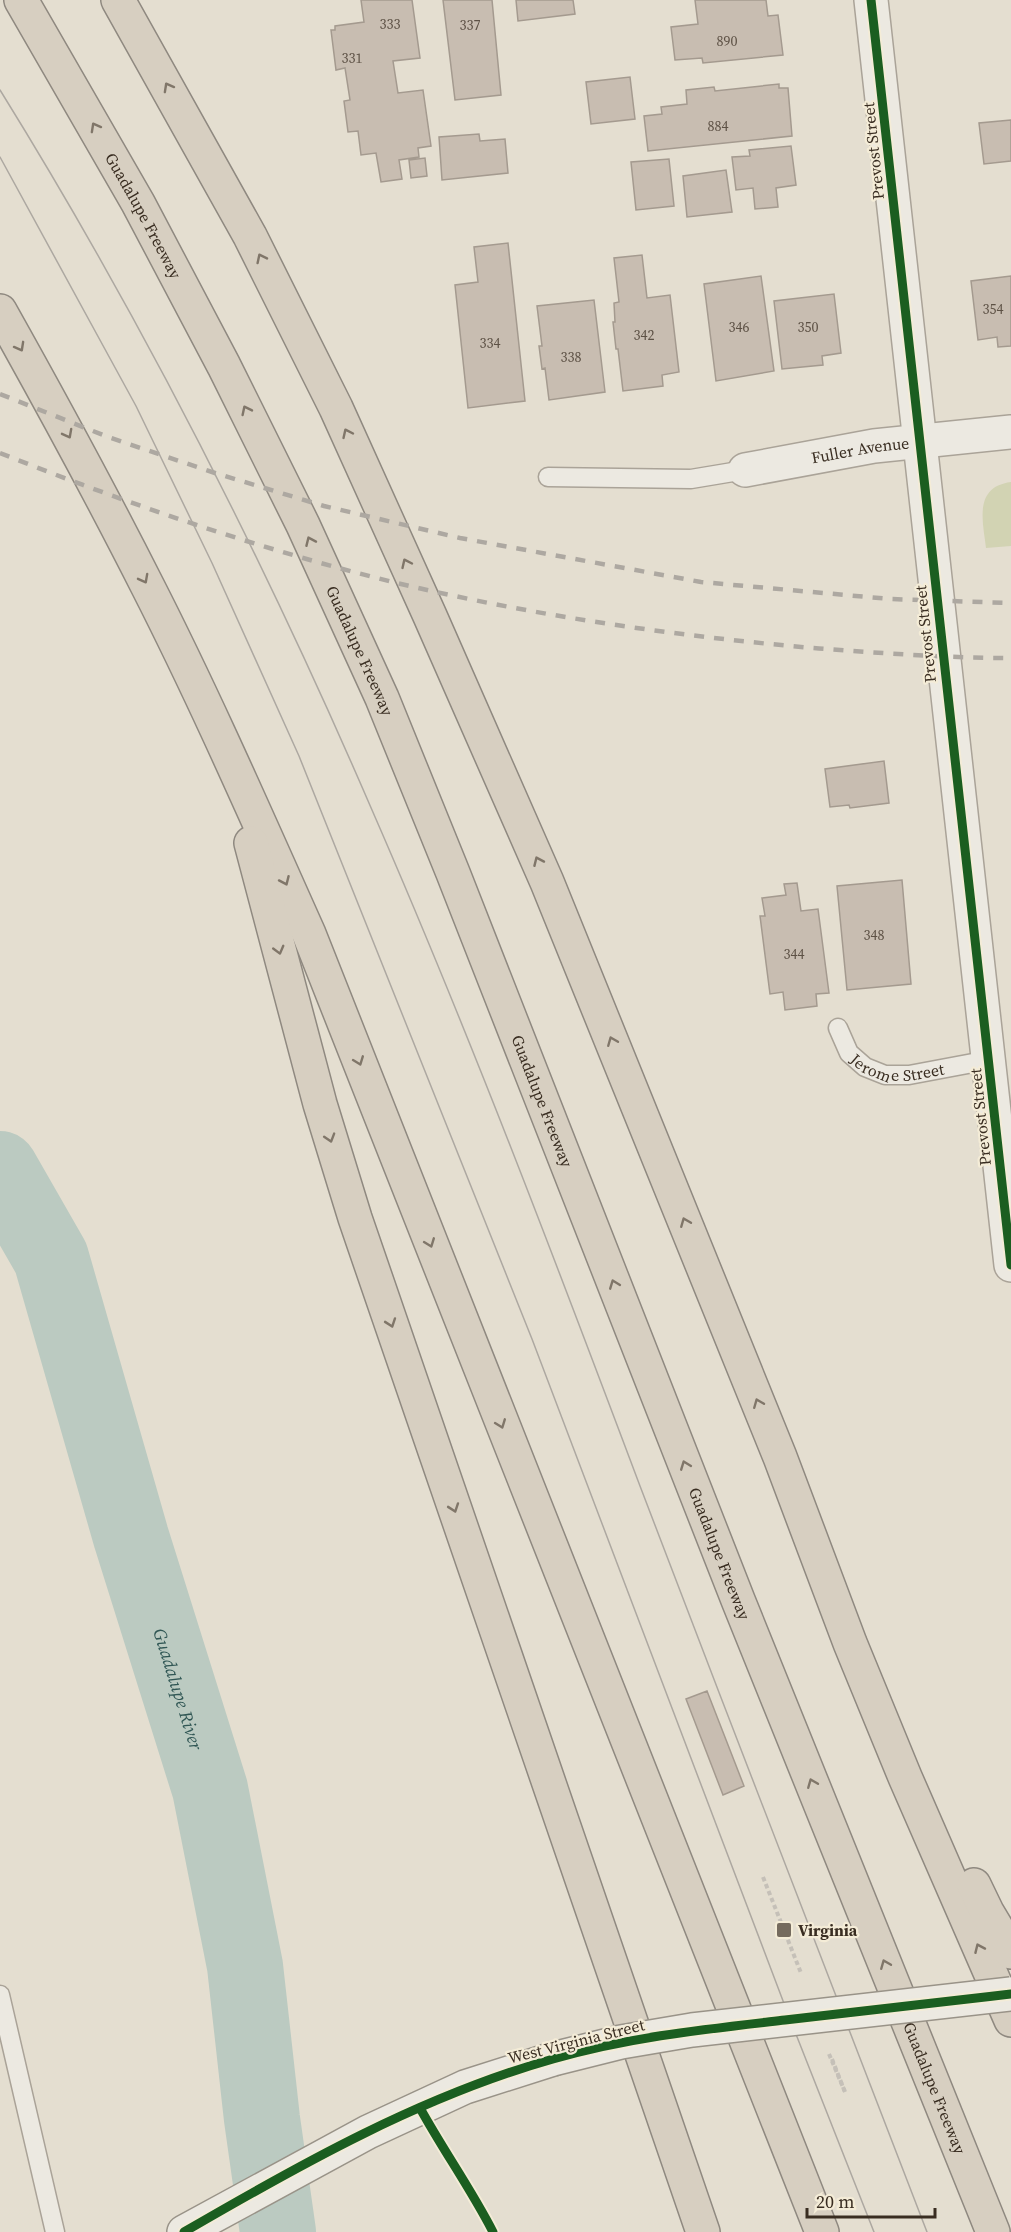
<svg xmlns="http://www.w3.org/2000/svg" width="1011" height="2232" font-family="'Source Serif 4',serif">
  <rect width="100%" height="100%" fill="#e4ded0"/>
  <path fill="#d2d3b3" d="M 1011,482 L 1011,546 L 986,548 C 983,522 973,487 1011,482 Z"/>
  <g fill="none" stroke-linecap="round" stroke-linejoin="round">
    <path stroke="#bbcac1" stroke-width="76" id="s1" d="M 0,1169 L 51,1258 L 131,1537 L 210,1789 L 245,1966 L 262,2119 L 278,2232"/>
  </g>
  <path fill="#c8bdb1" stroke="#a49a8f" stroke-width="1.5" d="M 361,0 L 412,0 L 420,58 L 393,61 L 398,93 L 423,90 L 431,146 L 418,148 L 419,157 L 399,160 L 402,179 L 381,182 L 376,153 L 361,155 L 358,131 L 348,132 L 344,101 L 350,100 L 345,68 L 336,70 L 331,30 L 335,30 L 335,26 L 364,22 Z
    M 443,0 L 492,0 L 501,95 L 455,100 Z
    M 516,0 L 573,0 L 575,14 L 518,21 Z
    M 695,0 L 766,0 L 768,16 L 778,15 L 783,55 L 703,63 L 702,58 L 675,60 L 671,27 L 698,24 Z
    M 630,77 L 635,119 L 591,124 L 586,82 Z
    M 779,84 L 779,88 L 788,88 L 792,136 L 648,151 L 644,116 L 662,114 L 661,107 L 687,104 L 686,90 L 714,87 L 715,91 Z
    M 1011,120 L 1011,161 L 984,164 L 979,123 Z
    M 479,134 L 480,141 L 505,139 L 508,173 L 442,180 L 439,137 Z
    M 791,146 L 796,185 L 776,188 L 778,207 L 755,209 L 753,188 L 736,190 L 732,157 L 750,156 L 749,150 Z
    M 425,158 L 427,176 L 411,178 L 409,160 Z
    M 669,159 L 674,206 L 636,210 L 631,162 Z
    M 726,170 L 732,212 L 687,217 L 683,176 Z
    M 508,243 L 525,401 L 468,408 L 455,285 L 478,282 L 474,247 Z
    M 642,255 L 647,298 L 670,295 L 679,372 L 662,375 L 663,386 L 623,391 L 618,349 L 616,349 L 613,322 L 615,322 L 614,303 L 619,302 L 614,258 Z
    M 761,276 L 774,371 L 716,381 L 704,284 Z
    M 1011,276 L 1011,346 L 998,347 L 997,337 L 978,340 L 971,281 Z
    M 834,294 L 841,353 L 822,356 L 823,365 L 782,369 L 774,301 Z
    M 594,300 L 605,392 L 549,400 L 545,368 L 542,369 L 539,346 L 542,346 L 537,306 Z
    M 884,761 L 889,803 L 850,808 L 849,805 L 830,807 L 825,769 Z
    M 902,880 L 911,984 L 847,990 L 837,886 Z
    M 797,883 L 801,911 L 818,909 L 829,993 L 816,994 L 817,1006 L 785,1010 L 783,992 L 770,994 L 760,916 L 765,916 L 762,898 L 786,895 L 784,884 Z
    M 707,1691 L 744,1786 L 723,1795 L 686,1699 Z"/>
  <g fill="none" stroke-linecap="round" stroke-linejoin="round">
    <defs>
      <g id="lane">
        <path d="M 548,477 L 691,479 L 745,470"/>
        <path id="s2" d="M 838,1028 L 849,1053 L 865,1067 L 885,1075 L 909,1075 L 989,1060"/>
        <path d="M 0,1995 L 55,2232"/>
      </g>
      <g id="street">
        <path d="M 871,0 L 1011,1265"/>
        <path id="s3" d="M 745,470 L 874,446 L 1011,432"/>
      </g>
      <path id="secondary" d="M 184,2232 L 368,2132 L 465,2087 L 553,2059"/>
      <g id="highway">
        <path id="s4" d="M 21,0 L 138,203 L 224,366 L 303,525 L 382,698 L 453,873 L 738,1600 L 993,2232"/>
        <path d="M 118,0 L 250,236 L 336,408 L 430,616 L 547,882 L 780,1457 L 850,1643 L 905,1777 L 1011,2020"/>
        <path d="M 0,311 C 51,402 101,494 148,587 C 206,701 257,818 309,934 L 822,2232"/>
        <path d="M 251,843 L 320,1104 L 355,1218 L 703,2232"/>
        <path d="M 974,1885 L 987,1912 L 1011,1952"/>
      </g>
    </defs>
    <use href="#lane" stroke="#aaa398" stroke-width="21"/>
    <use href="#street" stroke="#aaa398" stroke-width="36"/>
    <use href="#secondary" stroke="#999388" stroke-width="36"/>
    <use href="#highway" stroke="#8f8980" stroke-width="36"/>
    <path stroke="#c5c0b8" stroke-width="4" stroke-dasharray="4.5 3" stroke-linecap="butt" d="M 763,1877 L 801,1973
      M 829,2054 L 845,2092"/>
    <use href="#lane" stroke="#ece9e1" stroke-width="18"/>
    <use href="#street" stroke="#ece9e1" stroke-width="33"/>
    <use href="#secondary" stroke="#ece9e1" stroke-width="33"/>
    <use href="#highway" stroke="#d7cfc1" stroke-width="33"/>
    <path stroke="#ada8a1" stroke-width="1.5" d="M 0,90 C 142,319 265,562 372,810 C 469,1032 555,1260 640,1486 C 735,1735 831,1984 927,2232
      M 0,157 L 136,406 L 212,563 L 299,756 L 532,1339 L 788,2014 L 874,2232"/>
    <path stroke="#ada8a1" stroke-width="4.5" stroke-dasharray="10 10" stroke-linecap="butt" d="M 0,394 L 108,437 L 215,473 L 324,506 L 460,538 L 701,582 L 890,599 L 1011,603
      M 0,453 C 131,505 265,551 401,584 C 537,616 675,636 813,648 C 879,653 945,658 1011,658"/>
    <defs>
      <path id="secondary-bridge" d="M 553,2059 L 621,2042 L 692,2030 L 1011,1994"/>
    </defs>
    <use href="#secondary-bridge" stroke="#999388" stroke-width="36" stroke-linecap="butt"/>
    <path stroke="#c5c0b8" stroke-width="4" stroke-dasharray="4.5 3" stroke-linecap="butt" d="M 832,2059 L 845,2092"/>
    <use href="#secondary-bridge" stroke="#ece9e1" stroke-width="33"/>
    <defs>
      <path id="cycleway" d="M 871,0 L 1011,1265
        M 420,2108 C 443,2150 471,2189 493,2232
        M 184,2232 C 301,2164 422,2096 553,2059 C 629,2037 707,2029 785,2020 C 861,2011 936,2003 1011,1994"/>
    </defs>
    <use href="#cycleway" stroke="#f4ecd7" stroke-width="13"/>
    <use href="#cycleway" stroke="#1b5e20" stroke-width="9"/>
  </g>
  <defs><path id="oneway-chevron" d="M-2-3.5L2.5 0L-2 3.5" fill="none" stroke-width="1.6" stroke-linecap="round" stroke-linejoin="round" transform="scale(1.5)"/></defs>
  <g stroke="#807669">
    <use href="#oneway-chevron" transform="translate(168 87) rotate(-119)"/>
    <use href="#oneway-chevron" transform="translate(95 127) rotate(-119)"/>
    <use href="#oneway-chevron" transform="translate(261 258) rotate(-116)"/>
    <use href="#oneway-chevron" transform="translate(20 347) rotate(61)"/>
    <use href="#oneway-chevron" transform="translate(246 410) rotate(-116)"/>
    <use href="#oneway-chevron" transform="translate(347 433) rotate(-115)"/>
    <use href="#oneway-chevron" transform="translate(68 434) rotate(62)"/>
    <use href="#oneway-chevron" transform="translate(310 541) rotate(-114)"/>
    <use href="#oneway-chevron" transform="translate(406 563) rotate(-115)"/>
    <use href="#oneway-chevron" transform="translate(144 579) rotate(62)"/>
    <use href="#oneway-chevron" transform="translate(538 861) rotate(-114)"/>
    <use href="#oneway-chevron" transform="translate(285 881) rotate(66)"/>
    <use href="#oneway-chevron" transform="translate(279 950) rotate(75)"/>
    <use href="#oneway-chevron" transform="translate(612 1041) rotate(-112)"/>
    <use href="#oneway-chevron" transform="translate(359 1061) rotate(69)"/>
    <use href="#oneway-chevron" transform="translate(330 1138) rotate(73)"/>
    <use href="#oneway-chevron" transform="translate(685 1222) rotate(-112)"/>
    <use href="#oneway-chevron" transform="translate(430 1243) rotate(69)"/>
    <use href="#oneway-chevron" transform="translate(614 1284) rotate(-111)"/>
    <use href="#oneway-chevron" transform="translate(391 1323) rotate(71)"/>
    <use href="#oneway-chevron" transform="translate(758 1403) rotate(-112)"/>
    <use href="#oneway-chevron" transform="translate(501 1424) rotate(69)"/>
    <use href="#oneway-chevron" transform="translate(685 1465) rotate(-111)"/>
    <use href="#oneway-chevron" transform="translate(454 1508) rotate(71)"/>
    <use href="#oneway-chevron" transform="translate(812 1783) rotate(-112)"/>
    <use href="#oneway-chevron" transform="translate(979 1948) rotate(-114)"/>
    <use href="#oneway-chevron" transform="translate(885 1964) rotate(-112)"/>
  </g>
  <rect fill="#756b5e" stroke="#f4ecd7" stroke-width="2" x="776" y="1922" width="16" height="16" rx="3"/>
  <g text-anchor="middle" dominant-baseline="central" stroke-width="4.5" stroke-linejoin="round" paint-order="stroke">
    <g font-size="14" fill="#5d5145">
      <text x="390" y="24">333</text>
      <text x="470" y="25">337</text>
      <text x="727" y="41">890</text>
      <text x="352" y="58">331</text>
      <text x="718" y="126">884</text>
      <text x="993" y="309">354</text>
      <text x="739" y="327">346</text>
      <text x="808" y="327">350</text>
      <text x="644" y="335">342</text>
      <text x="490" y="343">334</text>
      <text x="571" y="357">338</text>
      <text x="874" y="935">348</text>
      <text x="794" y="954">344</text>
    </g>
    <g font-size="16" fill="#392d21" stroke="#f4ecd7">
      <text transform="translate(873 151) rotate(-96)">Prevost Street</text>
      <text stroke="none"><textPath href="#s4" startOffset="248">Guadalupe Freeway</textPath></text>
      <text stroke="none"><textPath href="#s3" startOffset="117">Fuller Avenue</textPath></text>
      <text transform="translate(925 634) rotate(-96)">Prevost Street</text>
      <text stroke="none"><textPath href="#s4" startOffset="734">Guadalupe Freeway</textPath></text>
      <text stroke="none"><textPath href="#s2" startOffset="81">Jerome Street</textPath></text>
      <text stroke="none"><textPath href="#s4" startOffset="1220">Guadalupe Freeway</textPath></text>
      <text transform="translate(980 1117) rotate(-96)">Prevost Street</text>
      <text stroke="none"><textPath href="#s4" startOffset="1706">Guadalupe Freeway</textPath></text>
      <text transform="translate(576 2041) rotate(-14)">West Virginia Street</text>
      <text stroke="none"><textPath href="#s4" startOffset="2282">Guadalupe Freeway</textPath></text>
    </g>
    <g font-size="16" font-weight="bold" fill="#392d21" stroke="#f4ecd7" text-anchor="start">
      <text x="798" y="1930">Virginia</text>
    </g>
    <g font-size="18" font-style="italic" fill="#315755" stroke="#f4ecd7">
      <text stroke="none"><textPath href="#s1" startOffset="552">Guadalupe River</textPath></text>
    </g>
  </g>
  <path d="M807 2208v9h128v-9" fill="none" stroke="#392d21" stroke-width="3"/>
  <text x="816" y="2208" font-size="18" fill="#392d21" stroke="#f4ecd7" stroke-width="4.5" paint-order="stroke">20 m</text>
</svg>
